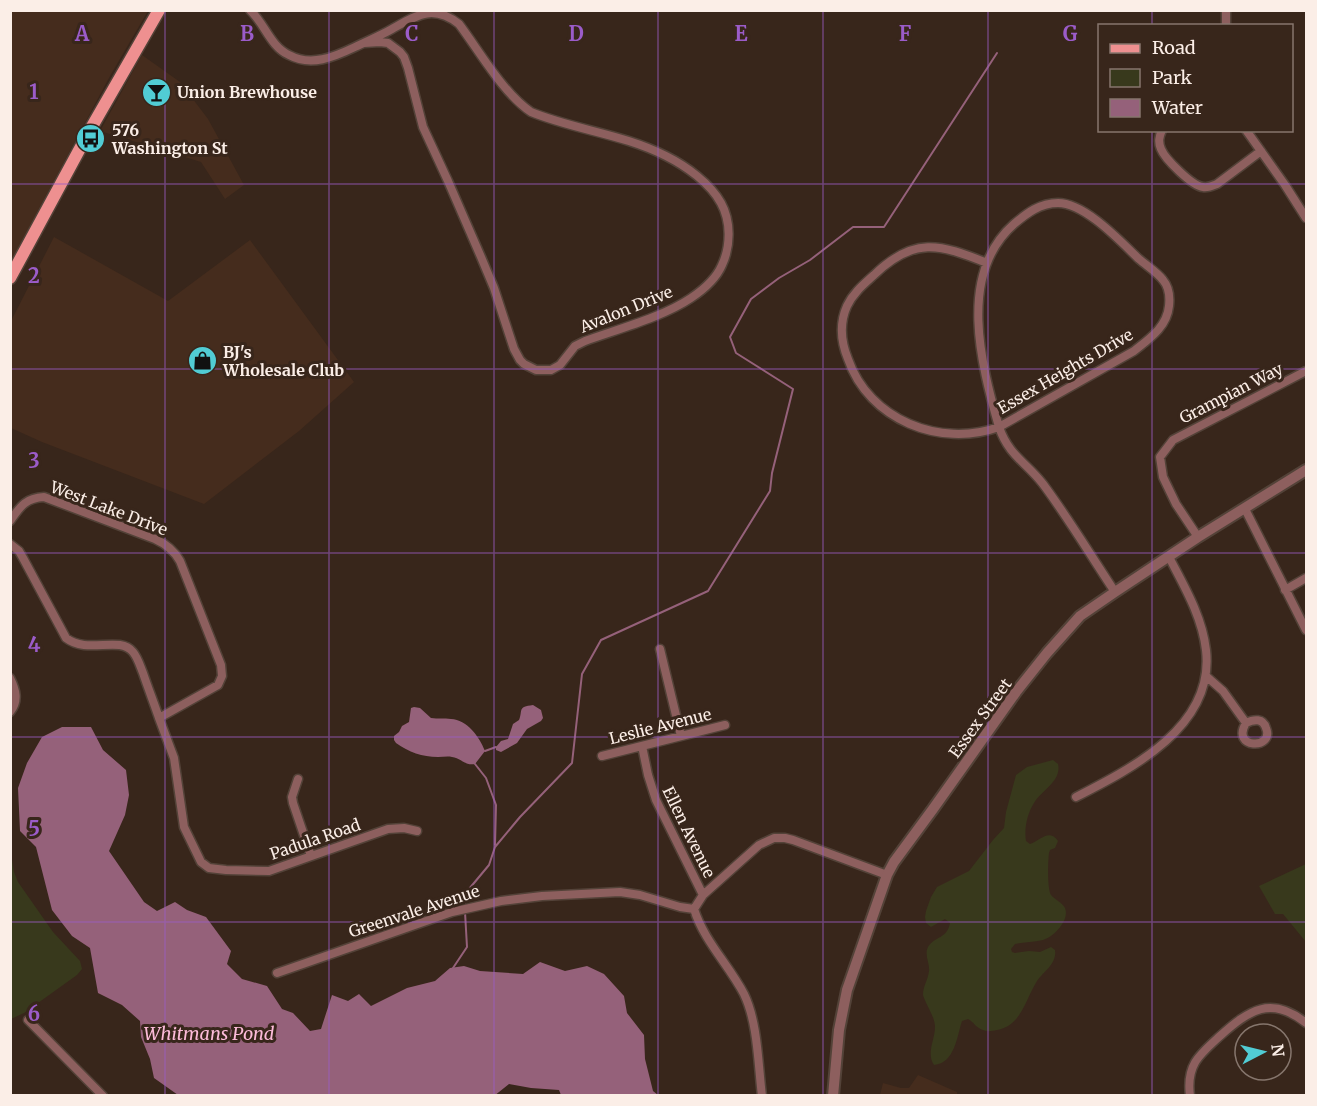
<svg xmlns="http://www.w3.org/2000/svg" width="1317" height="1106" font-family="Merriweather,serif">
  <rect width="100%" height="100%" fill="#38261b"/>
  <path fill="#452c1d" d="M 11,10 L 148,11 L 110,76 L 11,261 Z
    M 142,55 L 180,82 L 208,119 L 244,185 L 225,199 L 201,162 L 100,131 Z
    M 54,237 L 168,301 L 250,240 L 354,382 L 299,431 L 204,504 L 42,442 L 11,428 L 11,321 Z
    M 918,1075 L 957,1092 L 957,1095 L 880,1095 L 883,1083 L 901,1088 L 909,1088 Z"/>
  <path fill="#38391c" d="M 1053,760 L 1058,764 C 1062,781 1042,790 1034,803 C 1027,814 1024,829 1026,841 L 1030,844 C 1040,841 1049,828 1058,841 L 1055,848 L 1050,850 L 1049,853 C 1048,861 1047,888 1051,895 C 1055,900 1062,902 1065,908 C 1070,920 1054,937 1043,940 C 1034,942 1024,942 1015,944 L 1011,949 L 1012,952 L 1015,953 L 1029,951 L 1040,952 L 1051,947 L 1055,950 C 1057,964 1044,971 1037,981 C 1025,1000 1022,1025 997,1030 C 992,1031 988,1032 983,1030 C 976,1028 974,1022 968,1019 L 962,1021 C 957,1036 955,1063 934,1065 C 926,1053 935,1040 935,1027 C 935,1017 926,1005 923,995 C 923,986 928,980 929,971 C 930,963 924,955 928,947 C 935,936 947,939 950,923 L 945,919 L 931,927 L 926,923 L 925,917 L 926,911 L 931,897 L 937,887 L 969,871 L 993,840 L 1004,828 L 1006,812 L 1016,775 L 1027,767 Z
    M 11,798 L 12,860 L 14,872 L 18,882 L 53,932 L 80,961 L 82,969 L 77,975 L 24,1013 L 11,1019 Z
    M 1306,864 L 1306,942 L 1283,914 L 1275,914 L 1259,886 Z"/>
  <path fill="#95617a" d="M 533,705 L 541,710 L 543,718 L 541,721 L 527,729 L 517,743 L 501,752 L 496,750 L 496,747 L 501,741 L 508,739 L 513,724 L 519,720 C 523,710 517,707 533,705 Z
    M 414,707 L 420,708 L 431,718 C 438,719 444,718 451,719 C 467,720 479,736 485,751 L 475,764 C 465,766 461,758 452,757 C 448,756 443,757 438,757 C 422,757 409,752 396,743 L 394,740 L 394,736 L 399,732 L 402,726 L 409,722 L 411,708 Z
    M 62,727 L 91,727 L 103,750 L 126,770 L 129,795 L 125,815 L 109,851 L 144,902 L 157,911 L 175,902 L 187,910 L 206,917 L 231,951 L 227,964 L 242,979 L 267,986 L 282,1009 L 293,1013 L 310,1031 L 321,1029 L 332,995 L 348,1001 L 359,994 L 371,1006 L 407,988 L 435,981 L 450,968 L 464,966 L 480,971 L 523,974 L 540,962 L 565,971 L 587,966 L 604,974 L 624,996 L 627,1013 L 644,1035 L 645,1059 L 653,1091 L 658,1095 L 561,1095 L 559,1090 L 531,1088 L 509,1084 L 494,1096 L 178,1095 L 154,1078 L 150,1059 L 141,1037 L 140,1021 L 122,1005 L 98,993 L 90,948 L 72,936 L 52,910 L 36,847 L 20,831 L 18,788 L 27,763 L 42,737 Z"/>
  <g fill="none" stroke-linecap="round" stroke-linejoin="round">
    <path stroke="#95617a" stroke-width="2" d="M 485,751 L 496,747
      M 475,764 L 486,778 L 496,805 L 495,845
      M 465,906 L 464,895 L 489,865 L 495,847 L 520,817 L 572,763 L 582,674 L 601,640 L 708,591 L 770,491 L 772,473 L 793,389 L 736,353 L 730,337 L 751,299 L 779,278 L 810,260 L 853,227 L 884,227 L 997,53
      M 453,968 L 467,947 L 465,912"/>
    <defs>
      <path id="minor" d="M 250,10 C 265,24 270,46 289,55 C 311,67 334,57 355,47 C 367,41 380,36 392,29 C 417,15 433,4 459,24 C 480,52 503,93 531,112 C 575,130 623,134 666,156 C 686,166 710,183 721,203 C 731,221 731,246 722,265 C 716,279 703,290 691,298 C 663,317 618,329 585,341 L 575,346 L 560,365 L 551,370 L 536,370 L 524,364 L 520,360 L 514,349 L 494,288 L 481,257 L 448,181 L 423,127 L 408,68 L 404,57 L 400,52 L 388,43 L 380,42 L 364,43
        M 1226,26 L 1226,10
        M 1162,130 C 1159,137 1158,142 1161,149 C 1165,159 1192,186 1203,187 C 1208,188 1212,186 1217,184 L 1261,151
        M 1246,130 L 1285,185 L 1306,218
        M 987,263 C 940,244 914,236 874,275 C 864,284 853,293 847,306 C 839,324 841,342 848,359 C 869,420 940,448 999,427 C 981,364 957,274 1014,224 C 1027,213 1040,203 1058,203 C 1085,203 1120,241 1139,259 C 1147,266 1157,272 1163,280 C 1169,287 1170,297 1169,306 C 1167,327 1149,339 1134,351 L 999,427 C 1009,456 1026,462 1043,484 C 1069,519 1091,556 1115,592
        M 1245,509 L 1306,630
        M 10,521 C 20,507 25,498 44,497 L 155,539 C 166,544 174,550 180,561 L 221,665 L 222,676 L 218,685 L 159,718 C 154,703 148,688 143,673 C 140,666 138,658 133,652 C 119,635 88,655 66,638 L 23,558 L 19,551 L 10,544
        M 1198,537 L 1176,504 L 1163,477 L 1160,457 L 1173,440 L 1306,371
        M 1285,590 L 1306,578
        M 660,649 L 681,736
        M 1206,676 L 1223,691 L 1246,723 C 1254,719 1263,718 1266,728 C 1275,750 1230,749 1246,723
        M 10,678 C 16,690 19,701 10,712
        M 159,718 L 174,758 L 184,827 L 201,862 L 209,868 L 226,870 L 269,871 L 388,829 L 404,828 L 417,831
        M 642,746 L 648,775 L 656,800 L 703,895
        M 602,756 L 725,725
        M 298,779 L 292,797 L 293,803 L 311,856
        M 1076,797 C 1133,768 1215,726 1206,650 C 1202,616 1184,586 1169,557
        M 694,909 C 704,941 729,965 744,994 C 758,1023 758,1064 762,1096
        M 277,973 L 452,912 L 501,901 L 542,896 L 620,892 L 640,895 L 680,907 L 694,909 L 703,895 L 759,845 L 774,838 L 785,838 L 793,840 L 887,875
        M 28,1020 L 103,1096
        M 1190,1096 C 1186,1065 1199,1055 1220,1036 C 1249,1010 1271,995 1306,1023"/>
      <path id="tertiary" d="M 833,1096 L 839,1030 L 847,990 L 887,875 L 894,862 L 933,809 L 1016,692 L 1047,653 L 1080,616 L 1115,592 L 1198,537 L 1306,470"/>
      <path id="primary" d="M 10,278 L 90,130 L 159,10"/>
    </defs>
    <use href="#minor" stroke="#534238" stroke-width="11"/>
    <use href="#tertiary" stroke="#534238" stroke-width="14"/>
    <use href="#primary" stroke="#534238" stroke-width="15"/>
    <use href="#minor" stroke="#8d5f5e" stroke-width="8"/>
    <use href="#tertiary" stroke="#8d5f5e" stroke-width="10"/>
    <use href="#primary" stroke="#ee9090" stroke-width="12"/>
  </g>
  <path fill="none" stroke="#9b5cc9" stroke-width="1.5" stroke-opacity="0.55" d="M 165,10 L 165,1096M 329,10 L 329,1096M 494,10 L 494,1096M 658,10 L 658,1096M 823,10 L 823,1096M 988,10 L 988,1096M 1152,10 L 1152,26M 1152,130 L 1152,1096M 10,184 L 1306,184M 10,369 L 1306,369M 10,553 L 1306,553M 10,737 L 1306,737M 10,922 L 1306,922"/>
  <defs>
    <symbol id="bar-disc" viewBox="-11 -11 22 22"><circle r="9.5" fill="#51ccd4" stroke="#38261b"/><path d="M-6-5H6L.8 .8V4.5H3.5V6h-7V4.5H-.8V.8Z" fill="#111"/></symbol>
    <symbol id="bus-disc" viewBox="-11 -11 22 22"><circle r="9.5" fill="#51ccd4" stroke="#38261b"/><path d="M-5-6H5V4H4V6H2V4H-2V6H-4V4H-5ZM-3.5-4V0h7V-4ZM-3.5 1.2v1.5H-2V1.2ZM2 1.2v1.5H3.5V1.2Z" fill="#111"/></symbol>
    <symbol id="shop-disc" viewBox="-11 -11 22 22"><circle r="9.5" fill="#51ccd4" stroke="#38261b"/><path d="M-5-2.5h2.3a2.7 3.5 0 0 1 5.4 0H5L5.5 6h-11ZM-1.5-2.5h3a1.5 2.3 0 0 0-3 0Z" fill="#111"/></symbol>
  </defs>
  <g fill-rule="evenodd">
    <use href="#bar-disc" x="140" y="76" width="33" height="33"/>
    <use href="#bus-disc" x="74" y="122" width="33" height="33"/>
    <use href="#shop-disc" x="186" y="344" width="33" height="33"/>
  </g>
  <g text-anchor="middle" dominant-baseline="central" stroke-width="6" stroke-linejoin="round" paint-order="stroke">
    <g font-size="16" font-weight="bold" fill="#fbeee7" stroke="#38261b" text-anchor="start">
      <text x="177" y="92">Union Brewhouse</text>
      <text x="112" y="130">576<tspan x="112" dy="18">Washington St</tspan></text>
      <text x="223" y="352">BJ's<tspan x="223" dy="18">Wholesale Club</tspan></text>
    </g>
    <g font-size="16" fill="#fbeee7" stroke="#38261b">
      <text transform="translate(626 309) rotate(-22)">Avalon Drive</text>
      <text transform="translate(1065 371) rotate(-30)">Essex Heights Drive</text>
      <text transform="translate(1231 393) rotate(-27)">Grampian Way</text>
      <text transform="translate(109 508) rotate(21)">West Lake Drive</text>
      <text transform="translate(980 718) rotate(-54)">Essex Street</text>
      <text transform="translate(660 726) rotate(-14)">Leslie Avenue</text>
      <text transform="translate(689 832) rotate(64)">Ellen Avenue</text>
      <text transform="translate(315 839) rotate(-19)">Padula Road</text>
      <text transform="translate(414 911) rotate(-18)">Greenvale Avenue</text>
    </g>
    <g font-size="18" font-style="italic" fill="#fcbbd9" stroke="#38261b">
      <text x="209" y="1033">Whitmans Pond</text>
    </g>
  </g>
  <g font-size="20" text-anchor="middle" font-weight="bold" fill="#9b5cc9" stroke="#38261b" stroke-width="6" stroke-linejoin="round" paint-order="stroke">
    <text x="82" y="41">A</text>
    <text x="247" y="41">B</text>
    <text x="412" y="41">C</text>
    <text x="576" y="41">D</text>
    <text x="741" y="41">E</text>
    <text x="905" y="41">F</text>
    <text x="1070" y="41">G</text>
    <text x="34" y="99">1</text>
    <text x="34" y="283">2</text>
    <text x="34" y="468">3</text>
    <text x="34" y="652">4</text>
    <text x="34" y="836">5</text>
    <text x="34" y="1021">6</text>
  </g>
  <rect width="1317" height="1106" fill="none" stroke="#fbeee7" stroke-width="24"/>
  <rect x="1098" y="24" width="195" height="108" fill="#38261b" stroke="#86766d" stroke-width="1.5"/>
  <rect x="1110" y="44" width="30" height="9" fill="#ee9090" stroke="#86766d" stroke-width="1.5"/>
  <text x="1152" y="54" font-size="18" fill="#fbeee7">Road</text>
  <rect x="1110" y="69" width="30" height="18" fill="#38391c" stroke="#86766d" stroke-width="1.5"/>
  <text x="1152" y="84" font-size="18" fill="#fbeee7">Park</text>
  <rect x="1110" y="99" width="30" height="18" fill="#95617a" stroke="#86766d" stroke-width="1.5"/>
  <text x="1152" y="114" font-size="18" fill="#fbeee7">Water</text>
  <g transform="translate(1263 1052) rotate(83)"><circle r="28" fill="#38261b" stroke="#86766d" stroke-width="1.5"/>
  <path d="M0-4.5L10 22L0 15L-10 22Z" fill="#51ccd4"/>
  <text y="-9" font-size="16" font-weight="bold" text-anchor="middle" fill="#fbeee7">N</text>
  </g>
</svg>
